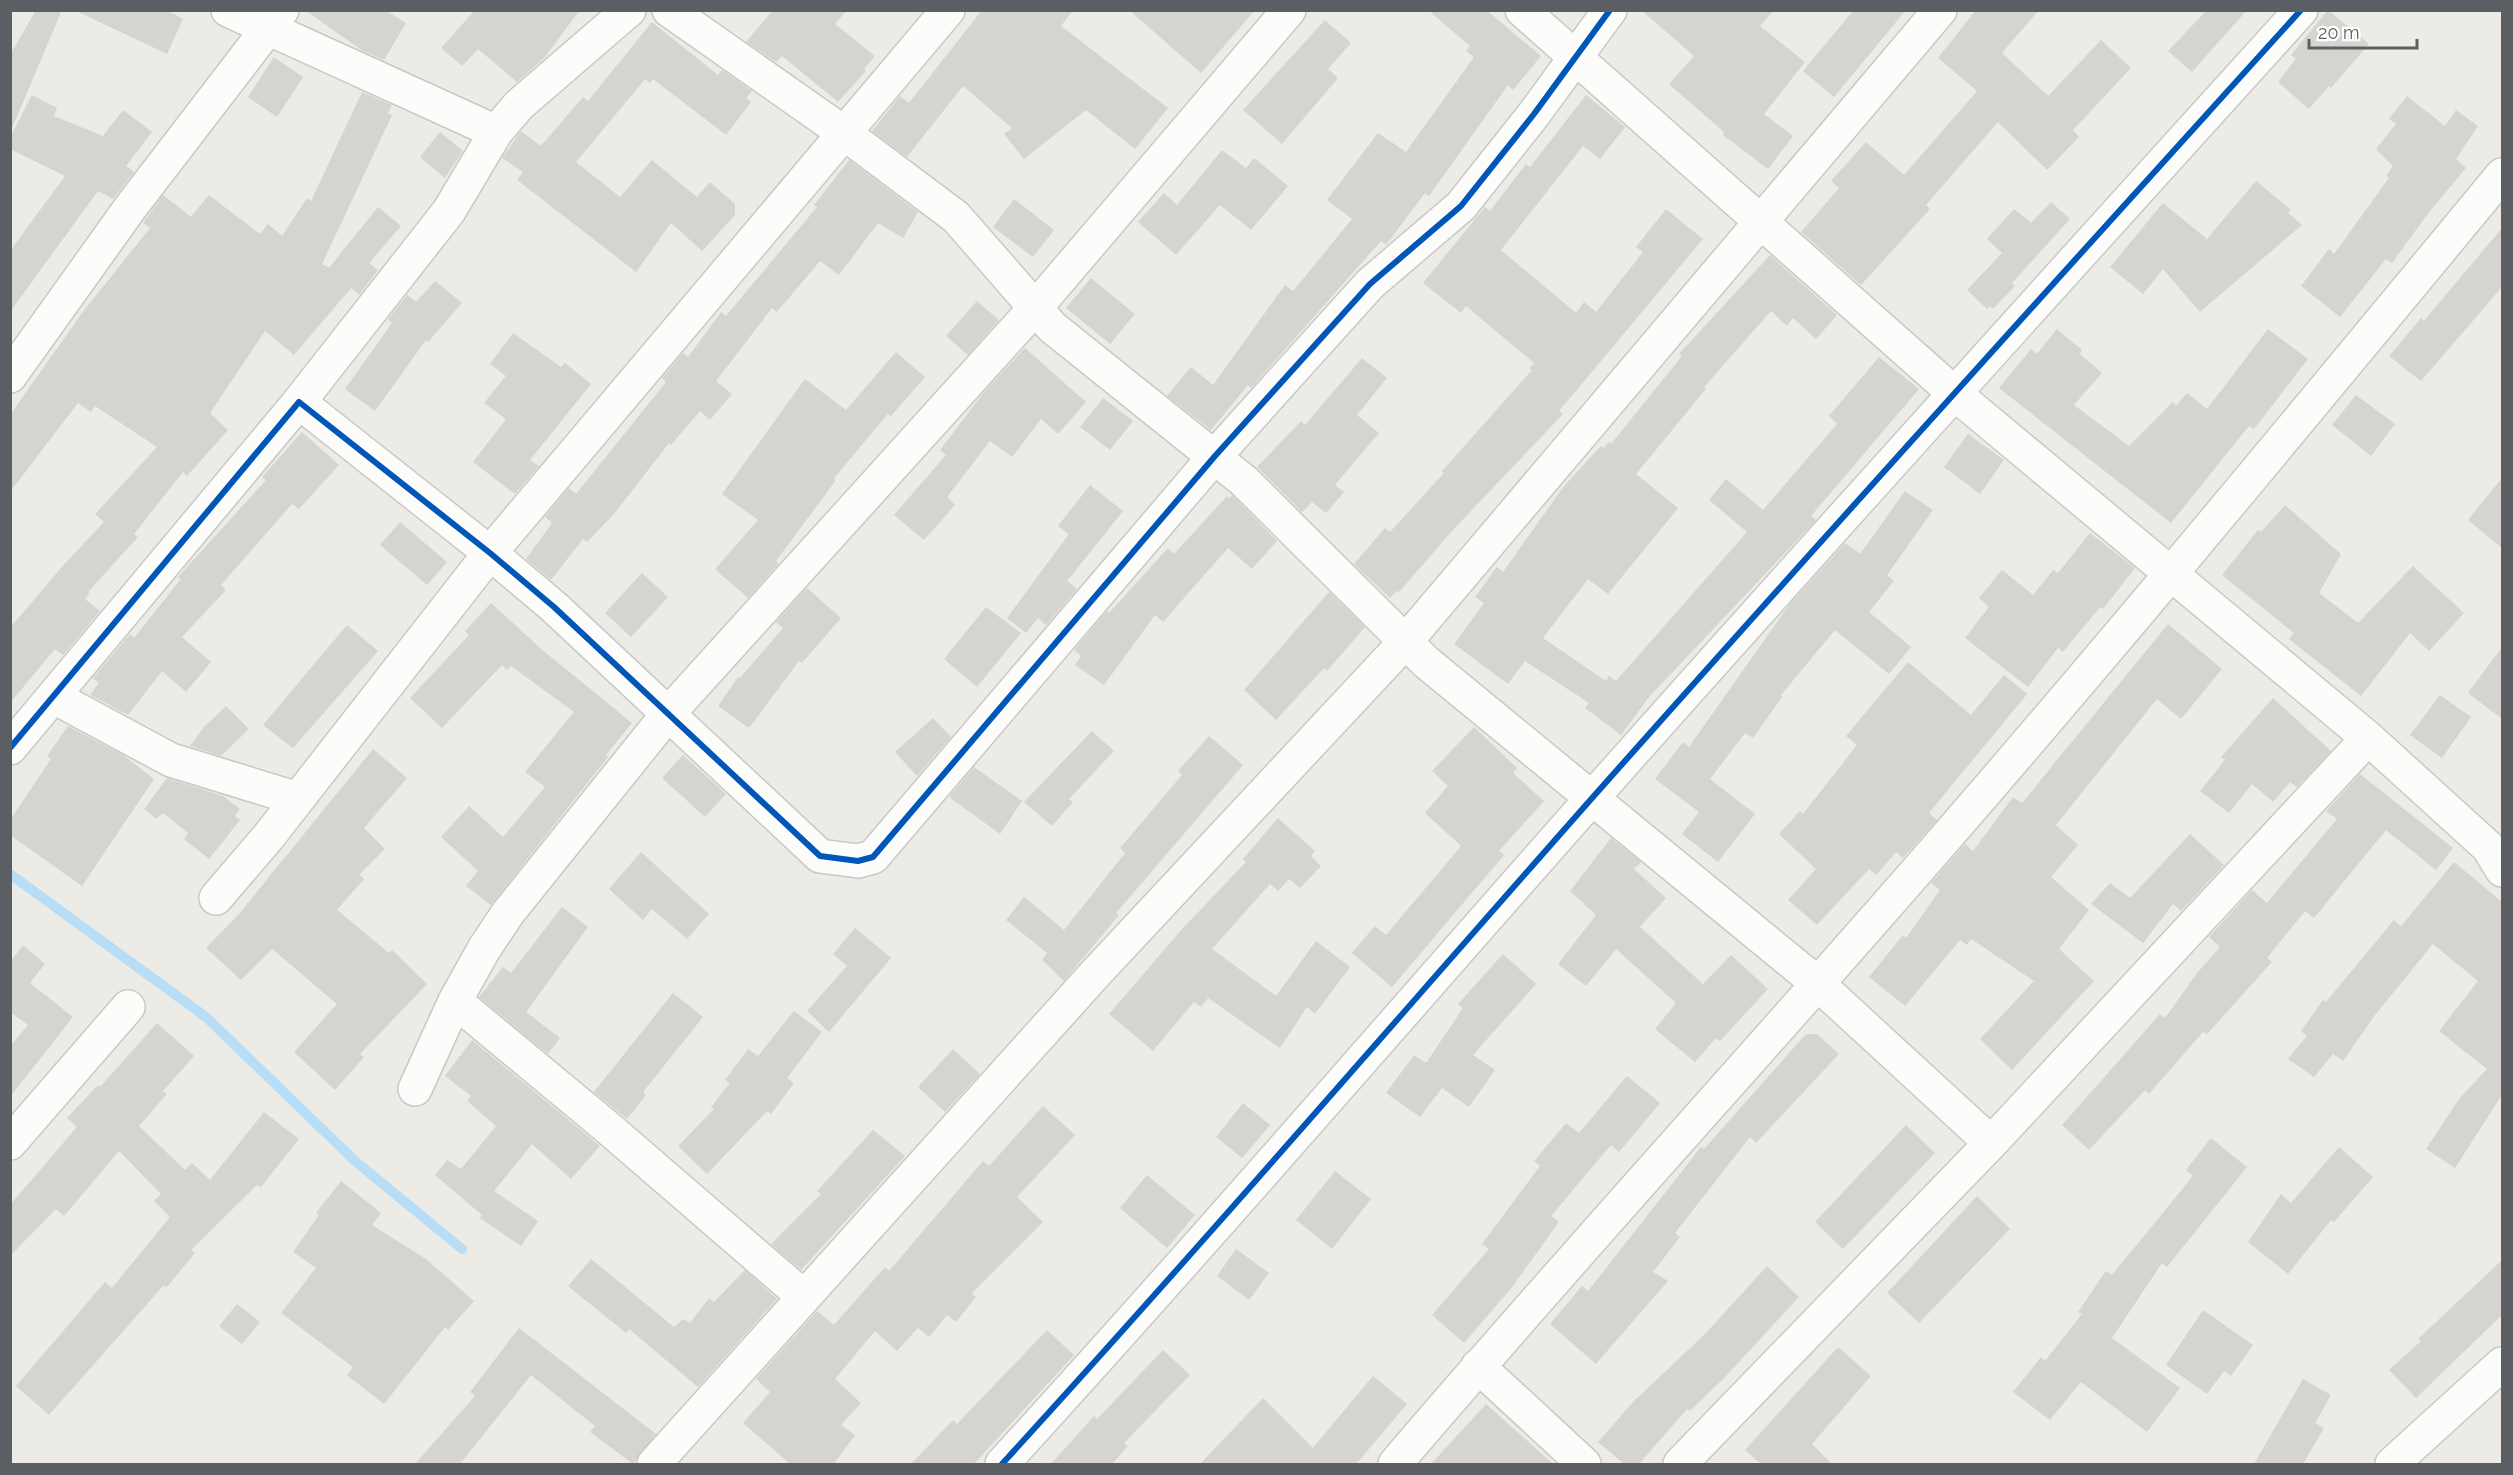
<svg xmlns="http://www.w3.org/2000/svg" width="2513" height="1475" font-family="Raleway,sans-serif">
  <rect width="100%" height="100%" fill="#ecebe5"/>
  <g fill="none" stroke-linecap="round" stroke-linejoin="round">
    <path stroke="#b8def7" stroke-width="10" d="M 10,874 L 206,1017 L 355,1161 L 462,1249"/>
  </g>
  <path fill="#d5d4d0" d="M 36,10 L 62,10 L 10,133 L 10,55 Z
    M 74,10 L 166,10 L 183,19 L 167,54 Z
    M 305,10 L 385,10 L 406,23 L 384,60 L 363,51 Z
    M 475,10 L 580,10 L 544,58 L 517,82 L 478,49 L 462,66 L 441,48 Z
    M 773,10 L 847,10 L 835,24 L 875,56 L 864,69 L 866,71 L 838,102 L 782,56 L 776,62 L 746,42 Z
    M 982,10 L 1073,10 L 1061,26 L 1168,108 L 1135,149 L 1086,110 L 1024,159 L 1004,134 L 1012,128 L 963,86 L 907,157 L 872,131 L 900,96 L 909,103 Z
    M 1129,10 L 1255,10 L 1201,73 Z
    M 1428,10 L 1486,10 L 1541,56 L 1513,90 L 1508,85 L 1429,196 L 1425,193 L 1386,245 L 1381,241 L 1251,388 L 1248,385 L 1211,430 L 1167,396 L 1191,367 L 1213,385 L 1285,285 L 1293,291 L 1352,219 L 1327,200 L 1378,133 L 1406,152 L 1474,57 L 1466,51 L 1470,46 Z
    M 1641,10 L 1774,10 L 1760,26 L 1805,62 L 1764,114 L 1793,136 L 1768,169 L 1723,135 L 1724,132 L 1669,84 L 1694,56 Z
    M 1854,10 L 1906,10 L 1834,97 L 1803,71 Z
    M 1976,10 L 2039,10 L 2002,53 L 2048,96 L 2101,40 L 2131,68 L 2073,130 L 2079,137 L 2047,170 L 1998,122 L 1926,205 L 1930,209 L 1861,285 L 1801,232 L 1839,188 L 1831,181 L 1866,142 L 1904,175 L 1977,91 L 1938,58 Z
    M 2207,10 L 2247,10 L 2192,72 L 2168,51 Z
    M 2328,10 L 2369,44 L 2331,88 L 2329,86 L 2309,109 L 2278,82 L 2296,59 L 2291,55 Z
    M 1325,20 L 1351,43 L 1328,69 L 1338,78 L 1282,144 L 1243,110 Z
    M 652,22 L 718,75 L 722,70 L 752,91 L 746,98 L 751,102 L 726,135 L 653,79 L 650,83 L 645,79 L 576,162 L 620,197 L 652,160 L 697,197 L 710,182 L 735,204 L 735,215 L 702,251 L 671,223 L 636,272 L 517,180 L 523,172 L 502,158 L 521,131 L 541,146 L 583,97 L 588,101 Z
    M 274,57 L 303,77 L 277,117 L 248,97 Z
    M 362,92 L 392,105 L 388,113 L 392,115 L 322,264 L 329,268 L 378,207 L 401,226 L 369,263 L 378,270 L 359,295 L 351,288 L 294,355 L 265,331 L 210,413 L 228,430 L 187,476 L 183,472 L 134,534 L 138,537 L 88,592 L 90,593 L 85,599 L 100,611 L 63,655 L 55,649 L 10,703 L 10,628 L 60,569 L 104,522 L 95,514 L 157,447 L 95,406 L 91,412 L 78,403 L 10,492 L 10,415 L 82,313 L 150,228 L 143,223 L 163,195 L 191,217 L 209,195 L 260,234 L 268,224 L 282,236 L 307,198 L 311,201 Z
    M 32,95 L 57,108 L 54,116 L 103,136 L 123,110 L 152,132 L 126,166 L 134,172 L 113,199 L 98,191 L 10,312 L 10,251 L 65,176 L 10,149 L 10,138 Z
    M 1586,95 L 1625,127 L 1600,159 L 1583,146 L 1501,250 L 1576,313 L 1584,302 L 1596,312 L 1643,252 L 1636,247 L 1666,209 L 1703,239 L 1559,411 L 1563,414 L 1452,531 L 1399,592 L 1397,591 L 1390,598 L 1354,564 L 1385,528 L 1390,532 L 1444,473 L 1442,471 L 1532,370 L 1529,368 L 1534,363 L 1466,306 L 1461,313 L 1423,283 L 1485,207 L 1490,211 L 1526,164 L 1530,167 Z
    M 2407,96 L 2445,126 L 2456,110 L 2478,126 L 2456,159 L 2466,168 L 2429,212 L 2392,263 L 2386,259 L 2340,317 L 2301,286 L 2329,249 L 2334,254 L 2389,178 L 2386,176 L 2393,166 L 2376,149 L 2396,124 L 2389,119 Z
    M 440,132 L 463,151 L 445,178 L 420,157 Z
    M 1222,150 L 1246,168 L 1254,158 L 1288,186 L 1251,230 L 1220,205 L 1176,255 L 1138,222 L 1164,193 L 1177,205 Z
    M 849,160 L 918,212 L 903,238 L 878,223 L 839,275 L 820,261 L 777,312 L 772,308 L 716,381 L 732,394 L 710,420 L 700,411 L 671,445 L 669,443 L 614,514 L 587,542 L 583,539 L 551,580 L 526,559 L 552,523 L 545,517 L 569,488 L 576,494 L 666,382 L 662,378 L 683,353 L 688,357 L 721,312 L 726,316 L 817,207 L 814,205 Z
    M 2256,181 L 2291,210 L 2288,213 L 2302,225 L 2200,312 L 2163,269 L 2143,294 L 2110,267 L 2163,203 L 2207,239 Z
    M 1014,199 L 1054,230 L 1033,257 L 993,227 Z
    M 2051,202 L 2070,219 L 2012,283 L 2015,286 L 1993,309 L 1990,306 L 1987,309 L 1967,290 L 2002,253 L 1987,239 L 2014,209 L 2031,223 Z
    M 2502,228 L 2502,287 L 2421,381 L 2389,356 L 2421,318 L 2424,321 Z
    M 1770,255 L 1837,315 L 1816,339 L 1793,318 L 1787,326 L 1771,311 L 1704,387 L 1706,389 L 1636,474 L 1678,508 L 1608,594 L 1588,579 L 1543,638 L 1606,681 L 1609,676 L 1616,681 L 1747,532 L 1709,500 L 1726,479 L 1763,510 L 1837,424 L 1829,416 L 1879,357 L 1919,389 L 1811,516 L 1816,520 L 1649,697 L 1621,735 L 1585,708 L 1589,703 L 1525,661 L 1508,684 L 1454,644 L 1484,603 L 1475,597 L 1497,567 L 1503,572 L 1564,486 L 1601,446 L 1604,448 L 1608,442 L 1611,444 L 1682,356 L 1679,354 Z
    M 1091,278 L 1135,314 L 1110,344 L 1066,308 Z
    M 435,281 L 462,303 L 428,342 L 426,340 L 375,411 L 345,389 L 392,323 L 388,319 L 407,295 L 416,302 Z
    M 977,301 L 999,320 L 968,355 L 946,336 Z
    M 2057,329 L 2082,350 L 2080,354 L 2102,373 L 2074,405 L 2129,446 L 2173,402 L 2176,406 L 2187,393 L 2207,409 L 2268,329 L 2308,359 L 2254,429 L 2249,426 L 2171,523 L 1999,388 L 2031,349 L 2037,354 Z
    M 513,333 L 561,367 L 565,363 L 591,384 L 530,460 L 539,466 L 515,494 L 473,462 L 506,419 L 484,403 L 506,376 L 490,364 Z
    M 1025,348 L 1086,402 L 1058,434 L 1041,419 L 1012,457 L 990,441 L 947,497 L 955,505 L 924,540 L 894,515 L 946,455 L 940,450 L 984,392 Z
    M 896,352 L 925,377 L 891,416 L 888,414 L 834,478 L 836,480 L 776,561 L 779,563 L 748,598 L 715,569 L 758,520 L 722,494 L 805,379 L 846,410 Z
    M 1362,358 L 1387,378 L 1357,415 L 1379,433 L 1335,485 L 1344,492 L 1326,513 L 1312,502 L 1302,512 L 1257,467 L 1301,421 L 1305,425 Z
    M 2356,395 L 2395,424 L 2371,456 L 2332,425 Z
    M 1103,398 L 1133,421 L 1110,450 L 1080,427 Z
    M 302,432 L 339,465 L 299,509 L 292,504 L 221,585 L 226,590 L 182,637 L 211,662 L 186,692 L 162,671 L 128,715 L 90,695 L 99,683 L 93,678 L 130,634 L 134,638 L 181,579 L 178,577 L 266,480 L 262,477 Z
    M 1968,434 L 2004,460 L 1980,494 L 1944,467 Z
    M 2502,478 L 2502,548 L 2468,520 Z
    M 1090,485 L 1123,511 L 1067,581 L 1077,589 L 1046,625 L 1038,618 L 1026,633 L 1007,618 L 1069,534 L 1058,526 Z
    M 1905,491 L 1933,510 L 1887,575 L 1894,581 L 1869,612 L 1911,647 L 1889,674 L 1835,630 L 1781,695 L 1782,697 L 1753,738 L 1745,733 L 1710,779 L 1755,814 L 1718,862 L 1682,834 L 1699,812 L 1655,779 L 1683,742 L 1689,747 L 1789,605 L 1845,543 L 1860,554 Z
    M 1232,495 L 1277,541 L 1252,569 L 1228,548 L 1163,622 L 1155,615 L 1104,685 L 1075,665 L 1081,656 L 1074,650 L 1107,611 L 1109,613 L 1168,548 L 1174,554 L 1227,496 L 1229,498 Z
    M 2285,505 L 2341,554 L 2319,593 L 2358,623 L 2413,566 L 2464,613 L 2429,651 L 2410,633 L 2361,696 L 2289,639 L 2294,633 L 2222,575 L 2258,530 L 2261,532 Z
    M 400,522 L 447,562 L 427,585 L 380,545 Z
    M 2090,533 L 2135,568 L 2103,609 L 2100,607 L 2063,652 L 2058,648 L 2028,687 L 1965,638 L 1989,607 L 1979,598 L 2002,570 L 2033,595 L 2053,570 L 2058,573 Z
    M 642,573 L 668,597 L 631,637 L 605,613 Z
    M 807,588 L 841,618 L 802,663 L 799,661 L 749,728 L 718,706 L 738,677 L 740,678 L 783,628 L 776,622 Z
    M 1329,592 L 1365,627 L 1327,671 L 1324,668 L 1276,720 L 1244,690 Z
    M 491,603 L 540,648 L 632,723 L 606,755 L 608,757 L 491,905 L 466,886 L 478,871 L 441,837 L 469,806 L 503,837 L 545,787 L 525,772 L 574,712 L 511,666 L 507,670 L 502,665 L 442,728 L 410,698 L 469,635 L 465,631 Z
    M 986,607 L 1021,633 L 977,687 L 944,659 Z
    M 2168,624 L 2222,669 L 2181,719 L 2157,699 L 2056,825 L 2078,845 L 2051,877 L 2089,910 L 2059,949 L 2094,981 L 2012,1070 L 1980,1039 L 2034,981 L 1971,939 L 1967,945 L 1960,940 L 1905,1006 L 1869,977 L 1903,935 L 1906,938 L 1940,890 L 1931,883 L 1965,844 L 1973,851 L 2013,797 L 2022,803 Z
    M 347,625 L 378,651 L 293,748 L 263,725 Z
    M 2502,647 L 2502,719 L 2468,693 Z
    M 1908,662 L 1971,715 L 2004,675 L 2027,694 L 1929,813 L 1937,820 L 1903,858 L 1896,852 L 1876,875 L 1869,869 L 1817,925 L 1788,900 L 1816,869 L 1779,834 L 1800,811 L 1803,814 L 1857,745 L 1846,736 Z
    M 2440,695 L 2471,717 L 2442,758 L 2410,735 Z
    M 2273,698 L 2331,751 L 2297,787 L 2290,782 L 2273,802 L 2252,784 L 2229,813 L 2200,791 L 2225,760 L 2221,757 Z
    M 226,706 L 249,729 L 221,756 L 190,746 L 204,727 Z
    M 933,718 L 951,737 L 917,776 L 895,752 Z
    M 68,726 L 123,755 L 154,779 L 82,886 L 10,835 L 10,820 L 51,759 L 47,756 Z
    M 1474,727 L 1517,768 L 1513,773 L 1544,801 L 1499,851 L 1504,855 L 1392,987 L 1352,953 L 1375,926 L 1386,935 L 1461,846 L 1425,813 L 1448,786 L 1432,771 Z
    M 1092,731 L 1114,751 L 1069,799 L 1073,802 L 1052,826 L 1024,802 Z
    M 1209,736 L 1243,765 L 1116,913 L 1119,915 L 1064,981 L 1042,960 L 1047,953 L 1006,920 L 1024,897 L 1064,930 L 1125,853 L 1120,848 L 1182,775 L 1178,771 Z
    M 373,749 L 407,778 L 364,828 L 385,849 L 359,875 L 364,879 L 337,910 L 389,953 L 392,950 L 427,984 L 360,1054 L 364,1057 L 335,1090 L 294,1052 L 337,1004 L 272,949 L 241,980 L 206,948 L 239,914 Z
    M 683,755 L 726,794 L 705,817 L 662,778 Z
    M 974,767 L 1022,801 L 1000,834 L 949,797 Z
    M 2360,774 L 2453,848 L 2436,870 L 2386,830 L 2314,918 L 2305,911 L 2267,958 L 2272,962 L 2207,1034 L 2203,1032 L 2149,1094 L 2145,1090 L 2089,1150 L 2062,1125 L 2160,1014 L 2165,1018 L 2197,973 L 2220,947 L 2209,937 L 2252,890 L 2267,903 L 2337,819 L 2326,811 Z
    M 167,778 L 223,796 L 240,809 L 235,816 L 240,820 L 209,859 L 184,839 L 188,833 L 163,813 L 156,819 L 144,809 Z
    M 1278,818 L 1315,851 L 1311,856 L 1321,866 L 1300,888 L 1289,879 L 1278,891 L 1270,884 L 1212,949 L 1276,996 L 1316,941 L 1350,967 L 1315,1014 L 1307,1007 L 1280,1048 L 1208,998 L 1201,1007 L 1194,1002 L 1153,1051 L 1109,1014 L 1183,928 L 1246,862 L 1243,859 Z
    M 2190,834 L 2224,865 L 2181,911 L 2173,904 L 2143,943 L 2091,904 L 2110,883 L 2130,898 Z
    M 1611,838 L 1641,862 L 1634,869 L 1666,898 L 1640,927 L 1703,984 L 1731,955 L 1768,989 L 1720,1041 L 1716,1038 L 1695,1062 L 1655,1029 L 1676,1003 L 1616,949 L 1586,986 L 1558,964 L 1596,915 L 1570,891 Z
    M 641,852 L 709,914 L 687,939 L 652,909 L 643,920 L 609,889 Z
    M 2454,862 L 2502,902 L 2502,1095 L 2455,1168 L 2426,1149 L 2459,1099 L 2487,1069 L 2439,1031 L 2478,981 L 2433,944 L 2375,1015 L 2343,1061 L 2333,1054 L 2314,1077 L 2288,1059 L 2307,1036 L 2301,1031 L 2323,1000 L 2326,1002 L 2394,920 L 2401,926 Z
    M 562,907 L 588,927 L 526,1012 L 560,1038 L 548,1054 L 479,997 L 503,967 L 511,973 Z
    M 855,928 L 891,958 L 829,1032 L 807,1011 L 847,966 L 833,954 Z
    M 23,945 L 45,964 L 30,983 L 73,1017 L 10,1097 L 10,1046 L 28,1025 L 10,1012 L 10,962 Z
    M 1503,954 L 1536,984 L 1473,1055 L 1495,1070 L 1469,1107 L 1442,1088 L 1420,1117 L 1386,1093 L 1414,1055 L 1426,1063 L 1463,1008 L 1458,1004 Z
    M 673,993 L 703,1017 L 643,1092 L 646,1095 L 627,1119 L 594,1092 Z
    M 794,1011 L 822,1032 L 787,1078 L 794,1083 L 771,1114 L 767,1111 L 707,1174 L 678,1146 L 714,1109 L 711,1107 L 730,1083 L 725,1080 L 748,1049 L 758,1056 Z
    M 157,1023 L 194,1056 L 163,1091 L 167,1094 L 139,1126 L 185,1170 L 192,1163 L 210,1180 L 264,1112 L 299,1139 L 261,1187 L 257,1185 L 191,1250 L 195,1253 L 166,1288 L 164,1285 L 49,1415 L 16,1386 L 105,1282 L 112,1288 L 170,1217 L 154,1201 L 161,1194 L 119,1151 L 64,1216 L 56,1209 L 10,1256 L 10,1205 L 77,1127 L 67,1118 L 98,1085 L 100,1087 Z
    M 1806,1034 L 1817,1034 L 1839,1054 L 1756,1143 L 1750,1137 L 1675,1233 L 1680,1237 L 1653,1272 L 1668,1281 L 1596,1364 L 1550,1324 L 1582,1286 L 1588,1291 L 1701,1147 L 1704,1149 Z
    M 472,1040 L 600,1146 L 571,1179 L 532,1144 L 494,1191 L 538,1221 L 521,1246 L 480,1218 L 482,1215 L 435,1175 L 447,1160 L 461,1169 L 496,1126 L 467,1101 L 471,1096 L 445,1076 Z
    M 953,1049 L 980,1074 L 945,1112 L 918,1087 Z
    M 1627,1076 L 1660,1103 L 1619,1152 L 1611,1145 L 1551,1216 L 1559,1222 L 1512,1287 L 1464,1343 L 1432,1315 L 1489,1249 L 1482,1244 L 1540,1166 L 1534,1161 L 1566,1123 L 1579,1133 Z
    M 1243,1103 L 1270,1125 L 1242,1158 L 1216,1137 Z
    M 1043,1106 L 1075,1135 L 1017,1197 L 1043,1222 L 972,1293 L 976,1297 L 956,1322 L 947,1315 L 929,1337 L 918,1328 L 897,1351 L 875,1331 L 835,1379 L 861,1403 L 841,1425 L 855,1435 L 834,1464 L 790,1464 L 743,1423 L 770,1392 L 756,1379 L 817,1311 L 834,1325 L 885,1267 L 889,1271 L 983,1161 L 989,1166 Z
    M 1906,1125 L 1935,1153 L 1843,1249 L 1815,1222 Z
    M 873,1130 L 905,1156 L 801,1270 L 771,1244 L 821,1194 L 817,1191 Z
    M 2211,1138 L 2247,1167 L 2167,1267 L 2162,1263 L 2112,1338 L 2180,1388 L 2147,1432 L 2081,1382 L 2050,1420 L 2013,1392 L 2041,1357 L 2045,1361 L 2082,1314 L 2078,1312 L 2106,1271 L 2112,1275 L 2193,1176 L 2186,1170 Z
    M 2339,1147 L 2373,1177 L 2334,1222 L 2331,1220 L 2288,1274 L 2248,1242 L 2281,1194 L 2291,1203 Z
    M 1335,1171 L 1371,1199 L 1332,1249 L 1296,1220 Z
    M 1147,1175 L 1195,1215 L 1167,1248 L 1120,1208 Z
    M 341,1181 L 381,1213 L 372,1225 L 426,1259 L 474,1301 L 448,1330 L 445,1327 L 384,1404 L 347,1375 L 353,1367 L 281,1313 L 316,1268 L 293,1252 L 319,1215 L 316,1213 Z
    M 1977,1196 L 2010,1229 L 1919,1323 L 1887,1293 Z
    M 1236,1249 L 1269,1273 L 1249,1300 L 1217,1276 Z
    M 591,1259 L 674,1327 L 683,1319 L 690,1323 L 709,1298 L 714,1302 L 745,1270 L 777,1299 L 698,1387 L 629,1329 L 626,1333 L 568,1286 Z
    M 2502,1260 L 2502,1315 L 2416,1398 L 2389,1370 L 2421,1341 L 2418,1339 Z
    M 1767,1266 L 1799,1297 L 1725,1377 L 1690,1411 L 1687,1409 L 1639,1464 L 1624,1464 L 1598,1442 L 1633,1402 L 1705,1334 Z
    M 237,1304 L 260,1322 L 242,1344 L 219,1326 Z
    M 2203,1310 L 2253,1345 L 2231,1376 L 2224,1371 L 2207,1394 L 2166,1365 Z
    M 519,1328 L 656,1434 L 633,1464 L 590,1432 L 595,1426 L 531,1375 L 460,1464 L 415,1464 L 475,1396 L 470,1392 Z
    M 1047,1330 L 1074,1355 L 974,1464 L 911,1464 L 953,1420 L 957,1424 Z
    M 1838,1347 L 1871,1376 L 1812,1444 L 1832,1464 L 1761,1464 L 1745,1450 Z
    M 1163,1350 L 1190,1375 L 1124,1443 L 1128,1446 L 1112,1464 L 1051,1464 L 1094,1416 L 1097,1419 Z
    M 1373,1376 L 1407,1404 L 1356,1464 L 1200,1464 L 1263,1398 L 1313,1448 Z
    M 2303,1379 L 2331,1395 L 2315,1423 L 2324,1428 L 2303,1464 L 2254,1464 Z
    M 1486,1404 L 1553,1464 L 1431,1464 Z"/>
  <g fill="none" stroke-linecap="round" stroke-linejoin="round">
    <defs>
      <path id="street" d="M 228,10 L 496,132
        M 669,10 L 844,133 L 956,217 L 1052,327 L 1244,481 L 1426,662 L 1817,983 L 1991,1143
        M 1522,10 L 1954,393 L 2368,738 L 2488,847 L 2502,870
        M 10,376 L 130,208 L 282,10
        M 299,402 L 449,211 L 496,132 L 519,105 L 629,10
        M 54,697 L 171,760 L 298,799
        M 10,748 L 299,402 L 490,553 L 554,607 L 820,856 L 858,861 L 873,857 L 1215,456 L 1370,284 L 1461,206 L 1534,114 L 1610,10
        M 216,898 L 269,836 L 490,553 L 948,10
        M 455,1001 L 607,1127 L 804,1297
        M 415,1089 L 455,1001 L 484,949 L 508,913 L 667,715 L 1036,307 L 1289,10
        M 10,1143 L 128,1007
        M 1478,1366 L 1584,1464
        M 654,1464 L 1094,975 L 1406,641 L 1940,10
        M 1002,1464 C 1202,1245 1396,1020 1593,797 C 1827,533 2064,272 2301,10
        M 1395,1464 C 1572,1256 1757,1055 1936,849 C 2129,627 2315,401 2502,175
        M 1680,1464 L 1991,1143 L 2368,738"/>
      <path id="secondary" d="M 2392,1464 L 2502,1364"/>
    </defs>
    <use href="#street" stroke="#c8c8c6" stroke-width="36"/>
    <use href="#secondary" stroke="#c8c9c7" stroke-width="36"/>
    <use href="#street" stroke="#fcfcfb" stroke-width="33"/>
    <use href="#secondary" stroke="#fcfcfb" stroke-width="33"/>
    <defs>
      <path id="cycleway" d="M 10,748 L 299,402 L 490,553 L 554,607 L 820,856 L 858,861 L 873,857 L 1215,456 L 1370,284 L 1461,206 L 1534,114 L 1610,10
        M 1002,1464 C 1202,1245 1396,1020 1593,797 C 1827,533 2064,272 2301,10"/>
    </defs>
    <use href="#cycleway" stroke="#fff" stroke-width="10"/>
    <use href="#cycleway" stroke="#0057b8" stroke-width="6"/>
  </g>
  <rect width="2513" height="1475" fill="none" stroke="#5b5f64" stroke-width="24"/>
  <path d="M2309 39v9h108v-9" fill="none" stroke="#5b5f64" stroke-width="3"/>
  <text x="2318" y="39" font-size="18" fill="#5b5f64" stroke="#ffffff" stroke-width="4.5" paint-order="stroke">20 m</text>
</svg>
